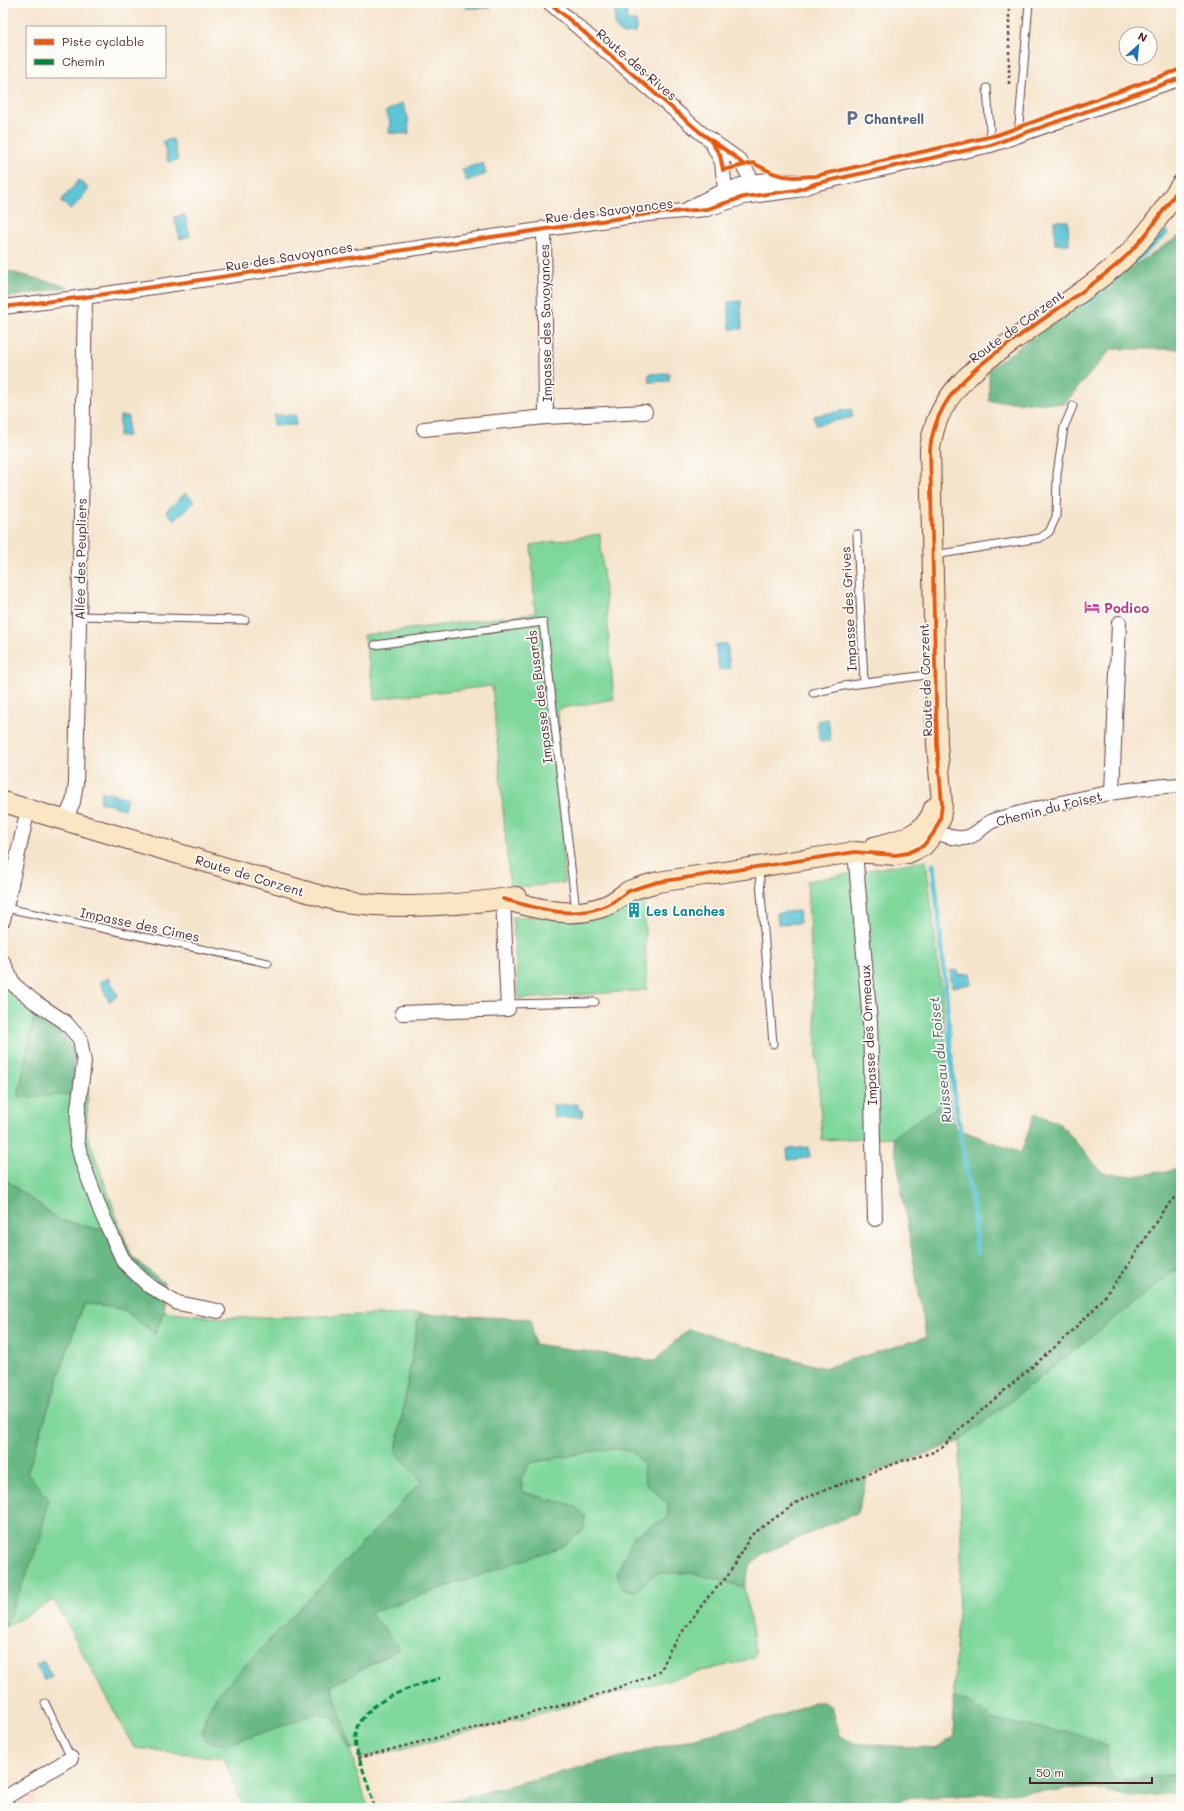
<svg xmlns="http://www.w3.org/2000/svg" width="1184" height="1811" font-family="Mali,sans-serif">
  <rect width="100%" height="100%" fill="#fdfcf7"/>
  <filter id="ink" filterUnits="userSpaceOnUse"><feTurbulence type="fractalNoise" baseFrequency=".025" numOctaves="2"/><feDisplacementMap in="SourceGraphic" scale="8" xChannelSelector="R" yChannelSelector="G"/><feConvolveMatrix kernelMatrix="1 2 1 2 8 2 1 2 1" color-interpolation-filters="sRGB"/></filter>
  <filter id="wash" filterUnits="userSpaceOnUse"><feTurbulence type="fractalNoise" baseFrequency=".012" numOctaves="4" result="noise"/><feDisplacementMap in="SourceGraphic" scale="16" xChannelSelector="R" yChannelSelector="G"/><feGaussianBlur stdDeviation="0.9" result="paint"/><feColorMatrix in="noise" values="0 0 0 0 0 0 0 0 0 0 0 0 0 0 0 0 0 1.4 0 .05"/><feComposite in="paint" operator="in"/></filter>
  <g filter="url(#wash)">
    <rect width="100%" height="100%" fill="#f5e4cc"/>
    <path fill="#f6d1c5" d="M 34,1791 L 36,1808 L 12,1808 Z"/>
    <path fill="#7fd79c" stroke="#647b64" d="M 600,534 L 614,699 L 558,709 L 564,883 L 510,888 L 492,686 L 375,699 L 364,635 L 535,613 L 531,545 Z
      M 926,860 L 942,996 L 949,1099 L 893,1137 L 822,1140 L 807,881 Z
      M 644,897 L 647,990 L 519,999 L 512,917 L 536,916 Z
      M 3,978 L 16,997 L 35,1012 L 18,1097 L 88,1093 L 86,1131 L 123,1235 L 59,1220 L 3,1178 Z
      M 1178,1268 L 1181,1271 L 1181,1774 L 1115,1780 L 1079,1734 L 995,1721 L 969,1702 L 953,1698 L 961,1560 L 960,1441 Z
      M 83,1303 L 122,1309 L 155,1334 L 164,1311 L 224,1318 L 419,1314 L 396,1452 L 422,1481 L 215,1697 L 205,1718 L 202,1737 L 207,1742 L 227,1745 L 318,1713 L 333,1718 L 350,1750 L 368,1808 L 244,1808 L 224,1758 L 134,1748 L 54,1600 L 5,1627 L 40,1540 L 27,1474 Z
      M 612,1448 L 632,1451 L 643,1464 L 645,1482 L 668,1504 L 667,1518 L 634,1536 L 635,1591 L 656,1573 L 694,1573 L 744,1587 L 756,1651 L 754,1658 L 363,1759 L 360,1748 L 352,1749 L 331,1686 L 400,1649 L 370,1613 L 560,1547 L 584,1530 L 576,1507 L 523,1492 L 521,1479 L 530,1463 Z"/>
    <path fill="#67b884" stroke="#586c58" d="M 1181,235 L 1181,349 L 1111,349 L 1064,404 L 989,401 L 989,369 L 1126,271 Z
      M 3,270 L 69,287 L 3,298 Z
      M 35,1012 L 63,1035 L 75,1053 L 73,1068 L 88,1076 L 88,1093 L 18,1098 Z
      M 949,1099 L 955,1128 L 1021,1153 L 1035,1113 L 1060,1124 L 1103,1173 L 1134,1176 L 1181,1169 L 1181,1264 L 1178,1268 L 960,1441 L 868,1475 L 857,1513 L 764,1553 L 749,1567 L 744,1587 L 694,1573 L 657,1573 L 635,1591 L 622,1589 L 617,1572 L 634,1536 L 667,1518 L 668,1504 L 645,1482 L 643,1464 L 632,1451 L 612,1448 L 530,1463 L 521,1479 L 523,1492 L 576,1507 L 585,1516 L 584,1530 L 561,1547 L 370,1613 L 400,1648 L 331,1686 L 352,1749 L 350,1750 L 333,1718 L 318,1713 L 227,1745 L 207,1742 L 202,1737 L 205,1718 L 215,1697 L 422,1481 L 396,1452 L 419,1314 L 531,1319 L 534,1344 L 655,1361 L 688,1329 L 824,1368 L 926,1337 L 893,1137 Z
      M 3,1178 L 59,1220 L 123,1235 L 132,1257 L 164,1283 L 164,1311 L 155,1334 L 122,1309 L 83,1303 L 27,1473 L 48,1498 L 40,1540 L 5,1627 L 3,1628 Z
      M 953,1698 L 969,1702 L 995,1721 L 1079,1734 L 1109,1747 L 1109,1773 L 1115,1780 L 1181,1774 L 1181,1793 L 1131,1797 L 1094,1788 L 899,1799 L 898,1808 L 422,1808 L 769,1719 L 791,1712 L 813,1702 L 823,1702 L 832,1707 L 840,1735 L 852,1743 L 936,1749 L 954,1737 Z"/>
    <path fill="#5bc5d6" stroke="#527280" d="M 466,3 L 490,3 L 490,8 L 466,8 Z
      M 614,5 L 626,5 L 627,21 L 636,21 L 636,33 L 623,34 L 615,27 Z
      M 402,103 L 408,117 L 409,134 L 389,133 L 390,121 L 385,112 Z
      M 173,139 L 178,160 L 168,162 L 163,141 Z
      M 483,163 L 486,174 L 466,181 L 462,169 Z
      M 79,180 L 89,189 L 71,210 L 61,201 Z
      M 185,215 L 190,236 L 180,239 L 174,217 Z
      M 1054,221 L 1068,221 L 1069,244 L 1055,244 Z
      M 741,301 L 742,329 L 730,329 L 728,302 Z
      M 669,373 L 669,381 L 649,382 L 649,374 Z
      M 851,409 L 853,417 L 816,425 L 814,416 Z
      M 274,415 L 296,415 L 296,425 L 274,425 Z
      M 120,416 L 128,416 L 128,436 L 119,436 Z
      M 186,493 L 195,502 L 174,520 L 166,511 Z
      M 727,643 L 730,668 L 719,670 L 715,645 Z
      M 828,719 L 831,741 L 820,742 L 817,721 Z
      M 102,791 L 127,798 L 124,809 L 100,802 Z
      M 799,911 L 800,923 L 778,924 L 777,913 Z
      M 957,970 L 958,975 L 970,973 L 972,984 L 952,987 L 950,971 Z
      M 109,978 L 118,996 L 109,1001 L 100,982 Z
      M 578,1104 L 578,1110 L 582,1110 L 583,1116 L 554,1118 L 553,1105 Z
      M 809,1147 L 810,1158 L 788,1160 L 787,1149 Z
      M 43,1661 L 52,1676 L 44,1680 L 36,1665 Z"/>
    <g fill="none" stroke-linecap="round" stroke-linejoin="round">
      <path stroke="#5bc5d6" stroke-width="5" d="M 1134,262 L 1166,233
        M 1084,306 L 1116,278
        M 933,864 L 945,980 L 954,1095 L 973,1206 L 977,1253"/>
    </g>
  </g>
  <g filter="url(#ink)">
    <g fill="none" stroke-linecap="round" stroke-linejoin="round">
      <defs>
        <path id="lane" d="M 987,88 L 991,145
          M 1018,136 L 1029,3
          M 857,534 L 864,683
          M 934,555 L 1040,538 L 1049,532 L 1056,517 L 1057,474 L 1064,427 L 1073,406
          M 79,616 L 245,620
          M 375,645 L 543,622 L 576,911
          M 813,693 L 843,686 L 934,674
          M 759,869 L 773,1044
          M 6,908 L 268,963
          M 507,1004 L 595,1002
          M 45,1703 L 71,1758"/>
        <path id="street" d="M 550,3 L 701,133 L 739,160 L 749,175 L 756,195
          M 712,143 L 722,162 L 726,199
          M 688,209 C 712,195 740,182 768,180 C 781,180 793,182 805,182
          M 544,228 L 546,417
          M 3,307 L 85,297 L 648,214 L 707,209 L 744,197 L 797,190 L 818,183 L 991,145 L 1181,78
          M 424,429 L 546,417 L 645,412
          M 1112,792 L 1119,623
          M 65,820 L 73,802 L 76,783 L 85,297
          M 928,825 C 937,834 952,839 964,838 C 977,837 984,823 995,820 C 1056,803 1118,788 1181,785
          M 855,852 L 870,1022 L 875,1219
          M 3,920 L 28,809
          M 3,962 L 14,985 L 35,1002 L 65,1022 L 80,1039 L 84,1062 L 78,1109 L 77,1141 L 82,1161 L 101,1212 L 124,1262 L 149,1286 L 178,1303 L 218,1311
          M 402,1013 L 508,1009 L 503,899
          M 3,1799 L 71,1758"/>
        <path id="secondary" d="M 3,802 L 338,901 C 398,910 457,906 516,897
          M 874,847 C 898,841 927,835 934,808
          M 503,899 C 538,908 569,920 605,906 C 614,903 621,896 629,891 C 638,887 648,885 658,882 L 855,852 L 896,855 L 908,853 L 923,846 L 933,834 L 940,820 L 942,804 L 937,744 L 930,450 C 935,395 977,366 1018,337 C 1052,312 1089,289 1121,261 C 1145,239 1163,211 1181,185"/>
      </defs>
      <use href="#lane" stroke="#643d43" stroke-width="9"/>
      <use href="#street" stroke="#643d43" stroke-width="16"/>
      <use href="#secondary" stroke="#643d43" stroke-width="22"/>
      <path stroke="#643d43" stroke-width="2.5" stroke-dasharray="3 3" stroke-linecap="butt" d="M 1009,3 L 1009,85
        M 1180,15 L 1180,3
        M 358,1758 L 583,1700 L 651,1676 L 658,1672 L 663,1666 L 669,1651 L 680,1635 L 708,1597 L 727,1577 L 751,1535 L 799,1501 L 812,1495 L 902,1461 L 931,1453 L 943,1447 L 961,1428 L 1063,1340 L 1092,1311 L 1123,1273 L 1163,1211 L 1175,1198 L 1181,1194"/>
      <use href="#lane" stroke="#fff" stroke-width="7"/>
      <use href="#street" stroke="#fff" stroke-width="14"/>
      <use href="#secondary" stroke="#fbe6c4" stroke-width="20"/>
      <path stroke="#00873e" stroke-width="3" stroke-dasharray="6 3" stroke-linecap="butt" d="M 374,1808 L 371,1795 L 356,1748 C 350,1703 407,1689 440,1678"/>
      <defs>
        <path id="cycleway" d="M 550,3 L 701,133 L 734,156 L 744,165
          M 710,140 L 720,155 L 723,170 L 753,163 L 773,173 L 784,176 L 794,177 L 815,176 L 997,135 L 1181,69
          M 3,307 L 85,297 L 648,214 L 707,209 L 744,197 L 797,190 L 818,183 L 991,145 L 1181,78
          M 503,899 C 538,908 569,920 605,906 C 614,903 621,896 629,891 C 638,887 648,885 658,882 L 855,852 L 896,855 L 908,853 L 923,846 L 933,834 L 940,820 L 942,804 L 937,744 L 930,450 C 935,395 977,366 1018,337 C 1052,312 1089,289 1121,261 C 1145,239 1163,211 1181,185"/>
      </defs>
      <use href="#cycleway" stroke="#fdfcf7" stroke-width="6"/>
      <use href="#cycleway" stroke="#e8590c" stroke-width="4"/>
    </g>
  </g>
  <defs>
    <symbol id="parking-bare" viewBox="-9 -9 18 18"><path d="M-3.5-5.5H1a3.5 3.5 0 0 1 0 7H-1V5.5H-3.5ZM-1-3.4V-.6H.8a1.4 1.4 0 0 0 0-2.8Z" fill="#5c6f8a" stroke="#fdfcf7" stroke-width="2.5" paint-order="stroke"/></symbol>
    <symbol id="hotel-bare" viewBox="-9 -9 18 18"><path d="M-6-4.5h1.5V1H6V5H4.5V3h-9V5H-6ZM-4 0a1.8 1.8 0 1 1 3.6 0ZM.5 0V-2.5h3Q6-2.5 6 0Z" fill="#d1479c" stroke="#fdfcf7" stroke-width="2.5" paint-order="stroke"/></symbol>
    <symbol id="building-bare" viewBox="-9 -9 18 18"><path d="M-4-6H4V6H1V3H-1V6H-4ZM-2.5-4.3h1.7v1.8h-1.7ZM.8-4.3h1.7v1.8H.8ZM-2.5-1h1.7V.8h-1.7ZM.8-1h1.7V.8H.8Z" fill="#0f9aa8" stroke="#fdfcf7" stroke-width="2.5" paint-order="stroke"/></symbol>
  </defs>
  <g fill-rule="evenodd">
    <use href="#parking-bare" x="841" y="107" width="22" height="22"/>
    <use href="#hotel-bare" x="1081" y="596" width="22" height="22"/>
    <use href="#building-bare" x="623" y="899" width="22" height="22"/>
  </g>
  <g text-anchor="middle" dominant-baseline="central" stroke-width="3.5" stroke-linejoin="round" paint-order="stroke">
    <g font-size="13" fill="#4a1f2b" stroke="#fdfcf7">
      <text transform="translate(637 64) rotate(41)">Route des Rives</text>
      <text transform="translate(609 210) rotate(-7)">Rue des Savoyances</text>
      <text transform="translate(289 256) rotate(-9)">Rue des Savoyances</text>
      <text transform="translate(545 323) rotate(-91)">Impasse des Savoyances</text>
      <text transform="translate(1016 326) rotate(-36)">Route de Corzent</text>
      <text transform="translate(80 559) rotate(-89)">Allée des Peupliers</text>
      <text transform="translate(848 609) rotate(-93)">Impasse des Grives</text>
      <text transform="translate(925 680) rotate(-92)">Route de Corzent</text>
      <text transform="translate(539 697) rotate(-97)">Impasse des Busards</text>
      <text transform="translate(1049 808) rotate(-14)">Chemin du Foiset</text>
      <text transform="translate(250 875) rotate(17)">Route de Corzent</text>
      <text transform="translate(140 924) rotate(12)">Impasse des Cimes</text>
      <text transform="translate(868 1035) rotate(-93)">Impasse des Ormeaux</text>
    </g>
    <g font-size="13" font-weight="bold" fill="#4e5e75" stroke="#fdfcf7" text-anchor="start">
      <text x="864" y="118">Chantrell</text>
    </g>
    <g font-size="13" font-weight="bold" fill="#b23c85" stroke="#fdfcf7" text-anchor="start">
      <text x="1104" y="607">Podico</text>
    </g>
    <g font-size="13" font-weight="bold" fill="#0d838f" stroke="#fdfcf7" text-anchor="start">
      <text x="646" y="910">Les Lanches</text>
    </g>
    <g font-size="14" font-style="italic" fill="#505967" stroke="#fdfcf7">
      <text transform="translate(940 1060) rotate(-96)">Ruisseau du Foiset</text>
    </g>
  </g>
  <rect width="1184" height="1811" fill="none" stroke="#fdfcf7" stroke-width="16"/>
  <rect x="26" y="26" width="140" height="52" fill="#fdfcf7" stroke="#b5a4a5"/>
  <rect x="34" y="39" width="20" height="6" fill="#e8590c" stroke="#b5a4a5"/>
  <text x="62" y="46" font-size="12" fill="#4a1f2b">Piste cyclable</text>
  <rect x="34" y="59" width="20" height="6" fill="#00873e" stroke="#b5a4a5"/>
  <text x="62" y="66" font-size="12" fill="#4a1f2b">Chemin</text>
  <g transform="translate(1138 46) rotate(27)"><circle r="19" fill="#fdfcf7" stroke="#b5a4a5"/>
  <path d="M0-3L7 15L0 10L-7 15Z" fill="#1f6fb2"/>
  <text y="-6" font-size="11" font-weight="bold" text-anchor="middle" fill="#4a1f2b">N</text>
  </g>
  <path d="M1030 1777v6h122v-6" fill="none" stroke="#4a1f2b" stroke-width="2"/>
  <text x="1036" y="1777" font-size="12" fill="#4a1f2b" stroke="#fdfcf7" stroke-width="3" paint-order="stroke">50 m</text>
</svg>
